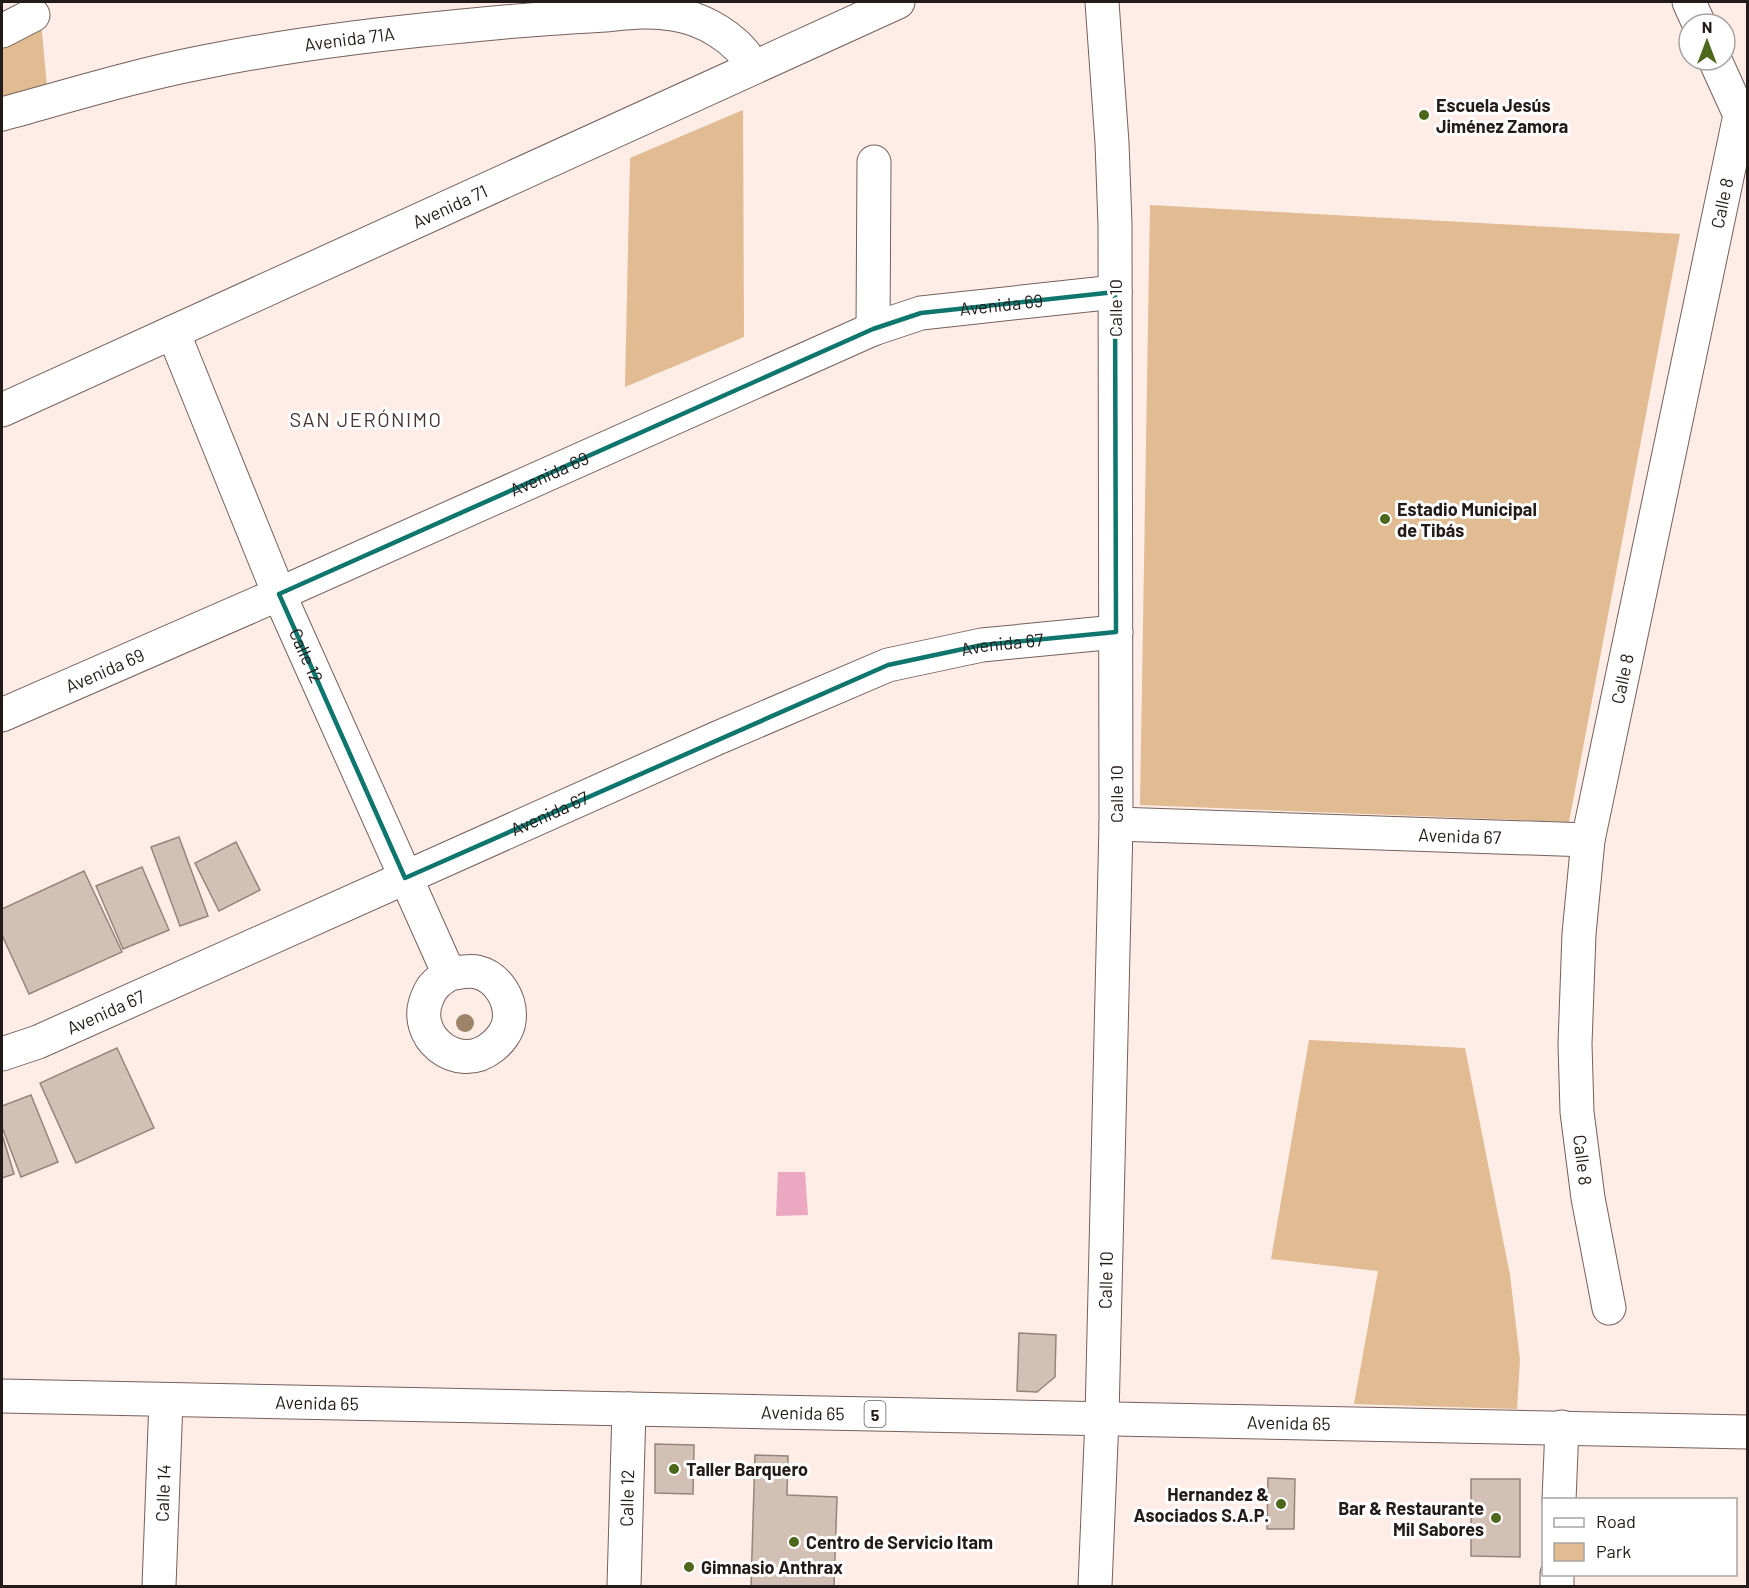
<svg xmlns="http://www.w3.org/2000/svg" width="1749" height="1588" font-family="Barlow,sans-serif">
  <rect width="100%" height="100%" fill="#feece7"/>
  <path fill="#e1bb91" d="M 41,22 L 47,87 L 2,126 L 2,44 Z
    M 743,110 L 744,337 L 625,387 L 630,158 Z
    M 1150,205 L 1680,234 L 1569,822 L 1140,805 Z
    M 1309,1040 L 1465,1048 L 1510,1275 L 1520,1360 L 1517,1409 L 1354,1404 L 1378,1271 L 1271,1259 Z"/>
  <path fill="#eca7c1" d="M 778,1172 L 805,1172 L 808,1215 L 776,1216 Z"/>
  <path fill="#d3c0b5" stroke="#96847a" stroke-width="1.5" d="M 179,837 L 208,916 L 180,926 L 151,847 Z
    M 236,842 L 260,890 L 219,911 L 195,863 Z
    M 142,867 L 169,930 L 123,949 L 96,886 Z
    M 84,871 L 122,952 L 29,994 L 2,935 L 2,909 Z
    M 117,1048 L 154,1128 L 76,1163 L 40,1083 Z
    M 31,1095 L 58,1162 L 21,1177 L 2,1127 L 2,1106 Z
    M 2,1134 L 14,1174 L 2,1178 Z
    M 1019,1333 L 1056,1335 L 1055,1377 L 1037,1392 L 1017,1391 Z
    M 655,1444 L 694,1445 L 693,1494 L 655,1493 Z
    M 755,1455 L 788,1456 L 787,1495 L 837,1497 L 834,1586 L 751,1586 Z
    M 1268,1478 L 1295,1479 L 1294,1529 L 1267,1529 Z
    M 1471,1479 L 1520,1479 L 1520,1557 L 1471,1556 Z"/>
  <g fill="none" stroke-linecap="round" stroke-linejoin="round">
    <defs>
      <g id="minor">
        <path d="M 1689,2 L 1699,24"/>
        <path d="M 2,31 L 33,15"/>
        <path id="s1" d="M 2,114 C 68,96 136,75 204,62 C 303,42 404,31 505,22 C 538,19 571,17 605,15 C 627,13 650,10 672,14 C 703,18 739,39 753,67"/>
        <path d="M 873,329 L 874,162"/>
        <path id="s2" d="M 173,332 L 279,594 L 449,974 C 445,977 439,980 435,985 C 431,988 430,992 428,996 C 409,1036 458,1075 492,1047 C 499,1042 508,1031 509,1021 C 512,1000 498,977 477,972 C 469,970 457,973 449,974"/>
        <path id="s3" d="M 2,410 L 898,2"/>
        <path id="s4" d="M 2,715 L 279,594 L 873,329 L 921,313 L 1115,292"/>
        <path id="s5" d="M 1116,824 L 1588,840"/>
        <path id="s6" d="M 2,1054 L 38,1042 L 715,739 L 888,665 L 982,645 L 1116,632"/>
        <path id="s7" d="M 1609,1308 L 1588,1198 L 1577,1112 L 1575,1044 L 1579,934 L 1588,840 L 1740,115 L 1715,60"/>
        <path d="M 1559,1500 L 1562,1427"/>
        <path id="s8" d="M 159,1586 L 166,1400"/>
        <path id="s9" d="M 624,1586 L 629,1409"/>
        <path id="s10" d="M 1095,1586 L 1102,1418 L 1116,824 L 1115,225 L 1112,143 L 1102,2"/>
        <path d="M 1557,1586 L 1557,1574"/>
      </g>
      <g id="major">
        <path id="s11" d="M 2,1396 L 1748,1432"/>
      </g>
    </defs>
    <use href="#minor" stroke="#74605c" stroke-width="35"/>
    <use href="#major" stroke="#74605c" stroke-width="35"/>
    <use href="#minor" stroke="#fff" stroke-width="33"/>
    <use href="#major" stroke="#fff" stroke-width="33"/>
  </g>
  <circle fill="#9d8469" cx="465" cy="1023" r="9"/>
  <path fill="none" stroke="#0f766e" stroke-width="4.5" stroke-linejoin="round" d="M 1115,292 L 1116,632 L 982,645 L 888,665 L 405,878 L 279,594 L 873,329 L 921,313 Z"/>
  <g fill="#4d681b" stroke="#fff" stroke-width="2">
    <circle cx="1424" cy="115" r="6"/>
    <circle cx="1385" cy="519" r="6"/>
    <circle cx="674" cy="1469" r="6"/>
    <circle cx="1281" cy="1504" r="6"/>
    <circle cx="1496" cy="1518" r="6"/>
    <circle cx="794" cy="1542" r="6"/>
    <circle cx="689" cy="1567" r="6"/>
  </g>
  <g text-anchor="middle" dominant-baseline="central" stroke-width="6" stroke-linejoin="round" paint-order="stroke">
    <rect fill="#fff" stroke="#655f5f" stroke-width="1.5" x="864.5" y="1401" width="21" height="26" rx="4.5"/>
    <g font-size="16" font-weight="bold" fill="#231b1a">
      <text x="875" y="1414">5</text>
    </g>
    <g font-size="18" fill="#231b1a" stroke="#fff">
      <text stroke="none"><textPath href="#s1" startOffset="356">Avenida 71A</textPath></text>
      <text stroke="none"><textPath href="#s7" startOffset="1122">Calle 8</textPath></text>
      <text stroke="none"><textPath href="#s3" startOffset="492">Avenida 71</textPath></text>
      <text stroke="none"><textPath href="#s4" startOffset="1084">Avenida 69</textPath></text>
      <text transform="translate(1115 308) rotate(-90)">Calle 10</text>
      <text stroke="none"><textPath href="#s4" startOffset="598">Avenida 69</textPath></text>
      <text stroke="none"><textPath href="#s6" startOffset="1084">Avenida 67</textPath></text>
      <text stroke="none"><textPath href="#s2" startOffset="350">Calle 12</textPath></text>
      <text stroke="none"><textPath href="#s4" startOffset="112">Avenida 69</textPath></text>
      <text stroke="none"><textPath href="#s7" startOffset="636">Calle 8</textPath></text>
      <text transform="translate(1116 794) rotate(-90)">Calle 10</text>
      <text stroke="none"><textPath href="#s6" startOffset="598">Avenida 67</textPath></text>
      <text stroke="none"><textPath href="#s5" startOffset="344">Avenida 67</textPath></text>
      <text stroke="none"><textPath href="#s6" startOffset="112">Avenida 67</textPath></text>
      <text transform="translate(1583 1160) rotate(83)">Calle 8</text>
      <text stroke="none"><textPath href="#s10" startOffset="306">Calle 10</textPath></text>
      <text stroke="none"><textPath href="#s11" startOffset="315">Avenida 65</textPath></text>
      <text stroke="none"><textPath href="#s11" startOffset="801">Avenida 65</textPath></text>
      <text stroke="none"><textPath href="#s11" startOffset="1287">Avenida 65</textPath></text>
      <text stroke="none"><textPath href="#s8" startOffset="93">Calle 14</textPath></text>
      <text stroke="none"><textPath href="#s9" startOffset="88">Calle 12</textPath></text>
    </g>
    <g font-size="18" font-weight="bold" fill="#231b1a" stroke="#fff" text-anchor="start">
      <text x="1436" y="105">Escuela Jesús<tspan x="1436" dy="21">Jiménez Zamora</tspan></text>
      <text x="1397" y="509">Estadio Municipal<tspan x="1397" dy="21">de Tibás</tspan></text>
      <text x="686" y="1469">Taller Barquero</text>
      <text x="1269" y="1494" text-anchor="end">Hernandez &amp;<tspan x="1269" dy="21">Asociados S.A.P.</tspan></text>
      <text x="1484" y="1508" text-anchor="end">Bar &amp; Restaurante<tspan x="1484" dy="21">Mil Sabores</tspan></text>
      <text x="806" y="1542">Centro de Servicio Itam</text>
      <text x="701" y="1567">Gimnasio Anthrax</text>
    </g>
    <g font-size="20" letter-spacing="1.5" fill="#483632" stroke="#fff">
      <text x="366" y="419">SAN JERÓNIMO</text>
    </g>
  </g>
  <rect width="1749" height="1588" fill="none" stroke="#231b1a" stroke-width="6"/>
  <rect x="1542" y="1498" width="195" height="78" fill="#ffffff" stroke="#a7a4a3" stroke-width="1.5"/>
  <rect x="1554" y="1518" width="30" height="9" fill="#ffffff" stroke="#a7a4a3" stroke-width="1.5"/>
  <text x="1596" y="1528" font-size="18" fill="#231b1a">Road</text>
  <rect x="1554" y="1543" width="30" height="18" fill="#e1bb91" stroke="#a7a4a3" stroke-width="1.5"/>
  <text x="1596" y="1558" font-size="18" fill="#231b1a">Park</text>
  <g transform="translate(1707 42)"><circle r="28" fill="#ffffff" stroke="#a7a4a3" stroke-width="1.5"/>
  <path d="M0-4.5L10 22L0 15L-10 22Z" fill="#4d681b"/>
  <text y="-9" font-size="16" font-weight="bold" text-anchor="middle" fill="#231b1a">N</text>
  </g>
</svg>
